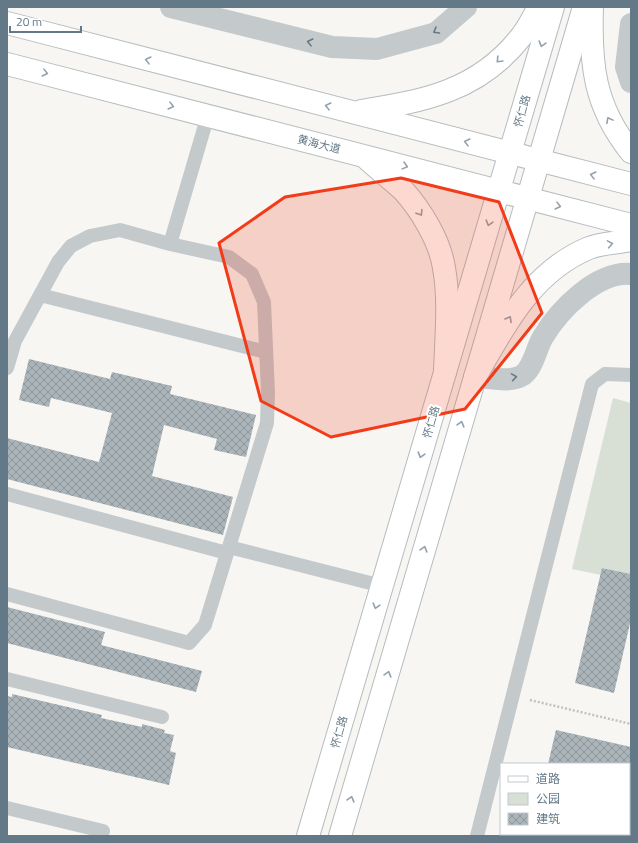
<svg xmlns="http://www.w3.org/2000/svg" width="638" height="843" font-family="'Titillium Web','Noto Sans SC',sans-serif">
  <defs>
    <pattern id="building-cross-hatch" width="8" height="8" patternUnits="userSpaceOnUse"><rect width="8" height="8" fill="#aab4b9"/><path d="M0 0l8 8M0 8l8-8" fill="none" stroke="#8e979c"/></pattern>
  </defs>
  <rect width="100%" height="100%" fill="#f7f6f3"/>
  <path fill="#d8dfd4" d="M 613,398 L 631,403 L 631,574 L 603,568 L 601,575 L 572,569 Z"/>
  <path fill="url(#building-cross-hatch)" d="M 29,359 L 110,379 L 112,372 L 172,386 L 170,394 L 256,415 L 246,457 L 214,450 L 217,439 L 164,425 L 152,476 L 233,497 L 223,535 L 7,479 L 7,438 L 99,462 L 112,413 L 51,398 L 49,407 L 19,400 Z
    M 602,568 L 631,574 L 631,619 L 614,693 L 575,683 Z
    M 7,607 L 105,632 L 101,645 L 202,671 L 196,692 L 7,643 Z
    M 12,694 L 102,715 L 101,718 L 142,727 L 142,724 L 165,730 L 164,733 L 174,735 L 170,751 L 176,753 L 169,785 L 7,747 L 7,696 L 12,697 Z
    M 556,730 L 631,747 L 631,764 L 548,764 Z"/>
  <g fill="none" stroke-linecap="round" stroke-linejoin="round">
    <defs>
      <path id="secondary" d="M 308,836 L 553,7
        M 340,836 L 584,7"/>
      <path id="primary" d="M 592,7 C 590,64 594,106 631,152
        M 7,23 L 631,184
        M 7,64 L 631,225
        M 361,111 C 424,101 478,91 520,38 C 528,29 533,17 539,7
        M 366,158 C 378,169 391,179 403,190 C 421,210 440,241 444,268 C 450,301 446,338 445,372
        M 475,377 C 505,326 531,272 589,248 C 601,243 618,243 631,240"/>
    </defs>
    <use href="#secondary" stroke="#b6bcc0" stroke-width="24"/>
    <use href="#primary" stroke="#b7bcbf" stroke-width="24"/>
    <path stroke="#bfc2c4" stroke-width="2.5" stroke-dasharray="2 2" stroke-linecap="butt" d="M 530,700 L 631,724"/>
    <path stroke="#c4c9cc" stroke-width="14" d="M 170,244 L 208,115
      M 40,295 L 266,352
      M 7,368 L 15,341 L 58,262 L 71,246 L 90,236 L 120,230 L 170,244 L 229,257 L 252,274 L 264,302 L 268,393 L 267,423 L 205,625 L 189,643 L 7,594
      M 7,494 L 227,553
      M 229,547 L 382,586
      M 7,679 L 162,717
      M 7,808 L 103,831
      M 477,836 L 592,384 L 605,374 L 631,375"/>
    <path stroke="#c4c9cc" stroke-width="22" d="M 171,7 L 332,47 L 377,49 L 436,33 L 466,7
      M 631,24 L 626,67 L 631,82
      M 475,377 C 488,377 509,383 521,376 C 533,370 536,348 543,337 C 559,310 597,271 631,274"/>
    <use href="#secondary" stroke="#fff" stroke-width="22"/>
    <use href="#primary" stroke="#fff" stroke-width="22"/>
  </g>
  <defs><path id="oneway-chevron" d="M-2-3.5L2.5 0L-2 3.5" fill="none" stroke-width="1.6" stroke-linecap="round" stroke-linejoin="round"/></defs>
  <g stroke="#637987">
    <use href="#oneway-chevron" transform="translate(436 31) rotate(150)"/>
    <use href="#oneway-chevron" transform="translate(310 42) rotate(-166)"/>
    <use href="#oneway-chevron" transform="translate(514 377) rotate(-9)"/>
  </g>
  <g stroke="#92a1ab">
    <use href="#oneway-chevron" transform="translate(542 44) rotate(106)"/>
    <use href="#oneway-chevron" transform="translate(148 60) rotate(-166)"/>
    <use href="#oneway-chevron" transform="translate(499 60) rotate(134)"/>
    <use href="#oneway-chevron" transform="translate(45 73) rotate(14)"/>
    <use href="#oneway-chevron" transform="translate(171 106) rotate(14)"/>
    <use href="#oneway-chevron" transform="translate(328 106) rotate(-166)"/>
    <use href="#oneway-chevron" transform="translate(609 120) rotate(-118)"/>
    <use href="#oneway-chevron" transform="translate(467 142) rotate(-166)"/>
    <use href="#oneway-chevron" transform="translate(405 166) rotate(15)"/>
    <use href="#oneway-chevron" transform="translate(593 175) rotate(-166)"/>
    <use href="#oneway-chevron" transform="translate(558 206) rotate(14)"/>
    <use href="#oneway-chevron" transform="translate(420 213) rotate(58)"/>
    <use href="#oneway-chevron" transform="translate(489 223) rotate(106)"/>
    <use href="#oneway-chevron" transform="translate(610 244) rotate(-10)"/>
    <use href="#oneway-chevron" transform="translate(509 319) rotate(-60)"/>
    <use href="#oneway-chevron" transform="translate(461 424) rotate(-74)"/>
    <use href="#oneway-chevron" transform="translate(421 455) rotate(106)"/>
    <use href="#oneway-chevron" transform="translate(424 549) rotate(-74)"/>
    <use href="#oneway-chevron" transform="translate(376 606) rotate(106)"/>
    <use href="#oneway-chevron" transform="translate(388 674) rotate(-74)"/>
    <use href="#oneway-chevron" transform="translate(351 799) rotate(-74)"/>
  </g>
  <path fill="#f23b18" fill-opacity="0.2" stroke="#f23b18" stroke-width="3" stroke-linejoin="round" d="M 401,178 L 499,202 L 542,313 L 465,409 L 331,437 L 261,401 L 219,243 L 285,197 Z"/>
  <g text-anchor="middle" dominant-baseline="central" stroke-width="4" stroke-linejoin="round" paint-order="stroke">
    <g font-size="11" fill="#637987" stroke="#fff">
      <text transform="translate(522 111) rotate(-74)">怀仁路</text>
      <text transform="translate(319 144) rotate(14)">黄海大道</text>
      <text transform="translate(431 422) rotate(-74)">怀仁路</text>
      <text transform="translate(339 732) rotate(-74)">怀仁路</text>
    </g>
  </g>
  <rect width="638" height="843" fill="none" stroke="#637987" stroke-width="16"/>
  <rect x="500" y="763" width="130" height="72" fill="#ffffff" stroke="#c1c9cf"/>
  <rect x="508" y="776" width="20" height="6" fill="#ffffff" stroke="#c1c9cf"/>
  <text x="536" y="783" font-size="12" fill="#637987">道路</text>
  <rect x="508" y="793" width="20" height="12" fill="#d8dfd4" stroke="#c1c9cf"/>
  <text x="536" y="803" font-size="12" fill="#637987">公园</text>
  <rect x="508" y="813" width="20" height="12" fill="url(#building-cross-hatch)" stroke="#c1c9cf"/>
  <text x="536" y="823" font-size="12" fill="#637987">建筑</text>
  <path d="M10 26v6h71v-6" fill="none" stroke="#637987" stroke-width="2"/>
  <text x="16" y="26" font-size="12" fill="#637987" stroke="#ffffff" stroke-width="3" paint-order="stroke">20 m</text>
</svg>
